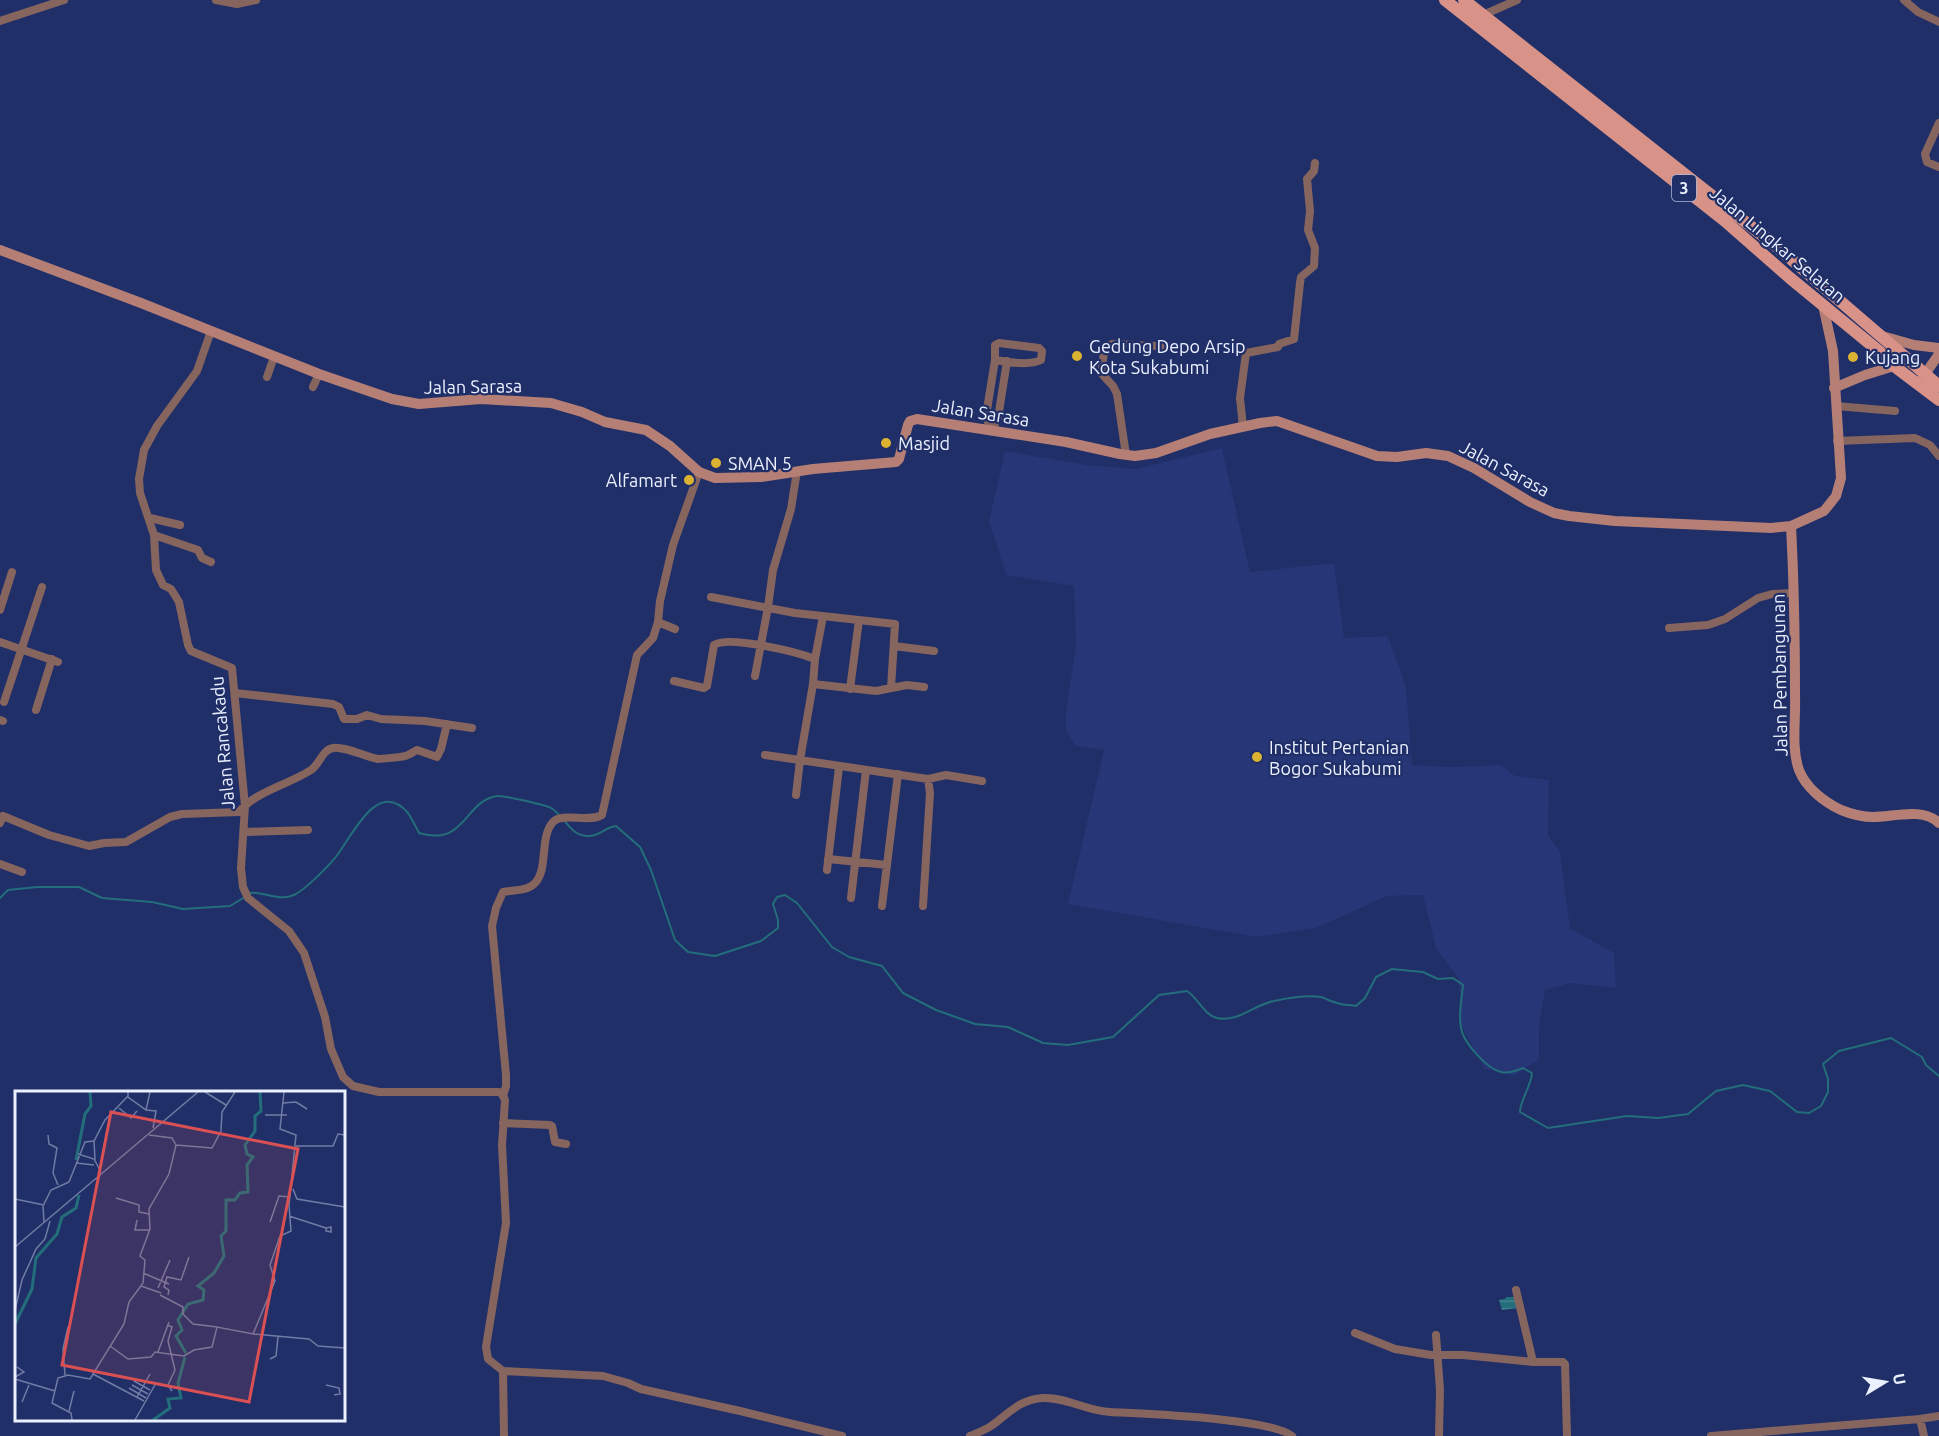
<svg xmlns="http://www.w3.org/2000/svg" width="1939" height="1436" font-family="Ubuntu,sans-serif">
  <defs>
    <pattern id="water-rules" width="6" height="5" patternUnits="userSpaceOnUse" patternTransform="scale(1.5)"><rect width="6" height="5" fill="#236e7a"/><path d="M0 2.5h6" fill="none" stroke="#43838e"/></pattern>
  </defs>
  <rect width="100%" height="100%" fill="#202f68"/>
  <path fill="#263676" d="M 1222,448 L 1250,572 L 1334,563 L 1344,638 L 1388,636 L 1406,687 L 1412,765 L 1452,767 L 1501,765 L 1515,776 L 1549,780 L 1548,835 L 1560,852 L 1570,928 L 1614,953 L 1616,988 L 1570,983 L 1545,990 L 1539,1027 L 1539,1059 L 1514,1076 L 1484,1068 L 1460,1023 L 1459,979 L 1436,948 L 1423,895 L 1387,896 L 1316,928 L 1256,937 L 1068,904 L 1104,750 L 1076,746 L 1066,731 L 1066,712 L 1076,645 L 1074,586 L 1006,575 L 989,521 L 1005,451 L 1087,465 L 1136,469 Z"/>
  <path fill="url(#water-rules)" d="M 1506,1297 L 1516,1297 L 1518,1308 L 1502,1310 L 1499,1300 L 1505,1299 Z"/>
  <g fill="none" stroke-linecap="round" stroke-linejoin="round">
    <path stroke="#236e7a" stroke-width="2" d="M 249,893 C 264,891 278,902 294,895 C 305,890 331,864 338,854 C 353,834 378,778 408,813 C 412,819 416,827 419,833 C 466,847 464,801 497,796 C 502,795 546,805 551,808 C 565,816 569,835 587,836 C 599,837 605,827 616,826 L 640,847 L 651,870 L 675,940 L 688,952 L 715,956 L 761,941 L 778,928 L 778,920 L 773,904 L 777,897 L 785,895 L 797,903 L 832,947 L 849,957 L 882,966 L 903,993 L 936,1010 L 975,1024 L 1008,1027 L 1043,1043 L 1068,1045 L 1113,1037 L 1159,995 L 1187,991 C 1198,998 1204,1015 1217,1018 C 1238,1023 1255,1004 1274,1001 C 1288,998 1307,995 1321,997 C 1325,998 1329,1001 1334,1002 C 1341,1005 1349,1005 1356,1006 L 1365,998 L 1376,977 L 1392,969 L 1423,972 L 1438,979 L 1453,978 L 1463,985 C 1462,999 1458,1014 1461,1028 C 1463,1042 1487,1069 1501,1072 C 1508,1074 1516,1071 1523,1068 L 1532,1073 C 1531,1087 1520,1100 1520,1112 L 1548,1128 L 1627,1116 L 1658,1118 L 1688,1114 L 1716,1091 L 1743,1085 L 1770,1091 L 1797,1112 L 1809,1113 L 1821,1106 L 1828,1092 L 1828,1079 L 1823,1064 L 1839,1051 L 1891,1038 L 1922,1057 L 1926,1065 L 1939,1076
      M 0,898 L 8,890 L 37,887 L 79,887 L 102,898 L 152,902 L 183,909 L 230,906 L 245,897"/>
    <path stroke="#87655f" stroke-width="8" d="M 216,0 L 237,4 L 256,0
      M 1904,0 L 1918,12 L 1939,22
      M 1483,15 L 1517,0
      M 0,21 L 64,0
      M 1939,123 L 1925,154 L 1927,162 L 1939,167
      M 211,331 L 197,371 L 157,426 L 144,450 L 139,479 L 140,493 L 154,535 L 156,570 L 163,585 L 171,589 L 179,602 L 188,645 L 191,651 L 232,668 L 245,806 L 241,868 L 243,887 L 248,898 L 289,931 L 304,953 L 325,1017 L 331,1049 L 343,1077 L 353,1086 L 379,1092 L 498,1092 L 502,1093 L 505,1100 L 502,1145 L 506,1223 L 486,1347 L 488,1359 L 503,1371 L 603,1376 L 628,1383 L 641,1389 L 740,1411 L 842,1436
      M 999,343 L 1039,348 L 1042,351 L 1041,360 C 1029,366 1008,362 995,360 L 995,345 Z
      M 267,377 L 274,357
      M 313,387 L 319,374
      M 1836,406 L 1895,411
      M 1243,427 L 1240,398 L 1246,353 L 1278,347 L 1279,344 L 1294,339 L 1300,283 L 1301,277 L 1314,266 L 1315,248 L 1308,230 L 1310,211 L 1307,179 L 1314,171 L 1315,163
      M 991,431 L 986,416 L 995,360
      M 991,431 L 998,418 L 1007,361
      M 1837,441 L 1915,438 L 1930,445 L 1939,456
      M 1126,455 L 1117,394 L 1113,386 L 1101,373 L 1105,346 L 1112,344 L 1179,347
      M 150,518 L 180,525
      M 154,535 L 198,550 L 202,558 L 211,562
      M 711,597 L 795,613 L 895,624 L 891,688
      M 0,610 L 12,572
      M 1669,628 L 1708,625 L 1725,619 L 1758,598 L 1772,594 L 1794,593
      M 675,629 L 658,622 L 660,601 L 673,545 L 699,472
      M 0,642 L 58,662
      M 894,646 L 934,651
      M 815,659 L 823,616
      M 755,676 L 768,607 L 773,570 L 791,509 L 797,471
      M 674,681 L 704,688 L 707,686 L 714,645 C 728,635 797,652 815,659 L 813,684 L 800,760 L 928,779 L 946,775 L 982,781
      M 813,684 L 876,691 L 907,685 L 924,687
      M 850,689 L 859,620
      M 235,693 L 333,704 L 339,707 L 344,719 L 357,719 L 367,715 L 381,719 L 425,721 L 472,728
      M 4,702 L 42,587
      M 36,710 L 52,659
      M 0,720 L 3,721
      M 765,755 L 800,760 L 796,795
      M 0,823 L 3,816 L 49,835 L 89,846 L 104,843 L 126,842 L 170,817 L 182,814 L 239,812 C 256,791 288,785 311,770 C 320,764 322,750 333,748 C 344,746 366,757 378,759 C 380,759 402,757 405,756 C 408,756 413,752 417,750 L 437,757 L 441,749 L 447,724
      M 244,832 L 308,830
      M 828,859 L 887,865
      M 0,864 L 22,872
      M 827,870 L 839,767
      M 851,898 L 866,770
      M 882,906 L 898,774
      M 923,906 L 930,793 L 928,779
      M 503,1096 L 506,1086 L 506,1075 L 492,926 L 496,908 L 503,892 C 513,890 527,891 534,884 C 549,871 539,837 553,822 C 562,812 589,823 602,815 L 637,655 L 653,638 L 658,622
      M 503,1123 L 550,1125 L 552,1126 L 555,1142 L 566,1144
      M 1516,1290 L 1533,1362
      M 1355,1333 L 1395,1349 L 1431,1355 L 1463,1355 L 1533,1362 L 1563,1362 L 1565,1364 L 1567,1436
      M 1436,1335 L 1440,1390 L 1439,1436
      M 503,1371 L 504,1436
      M 1920,1419 L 1924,1436
      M 970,1436 C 977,1433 985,1430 991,1426 C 1008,1414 1020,1399 1043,1398 C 1066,1397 1087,1411 1110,1412 C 1143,1414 1271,1418 1292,1436
      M 1711,1436 L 1920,1419 L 1939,1416"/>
    <path stroke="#b57f76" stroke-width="10" d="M 0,250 L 141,303 L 319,374 L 392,399 L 419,404 L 481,399 L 551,403 L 582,412 L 605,422 L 646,430 L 670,446 L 699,472 L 715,478 L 761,477 L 813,469 L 896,462 L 899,459 L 908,425 L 910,421 L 917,419 L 1066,442 L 1120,454 L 1135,456 L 1156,453 L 1210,434 L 1260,423 L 1277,421 L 1377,456 L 1397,457 L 1426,453 L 1448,456 L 1474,468 L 1530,502 L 1554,513 L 1569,516 L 1615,521 L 1771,528 L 1791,526 L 1824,511 L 1836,496 L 1841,478 L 1833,351 L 1823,305
      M 1882,336 L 1914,345 L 1939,348
      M 1921,380 L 1939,354
      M 1834,388 L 1865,375 L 1894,366 L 1905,359
      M 1791,526 C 1794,583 1795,640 1795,696 C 1796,719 1791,748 1799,770 C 1806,788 1824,802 1841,810 C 1851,814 1862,817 1873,817 C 1894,817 1922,807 1939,823"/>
    <path stroke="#d89287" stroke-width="12" d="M 1445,0 L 1725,221 L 1790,278 L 1880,352 L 1894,366 L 1939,400
      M 1464,0 L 1777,247 L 1939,386"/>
  </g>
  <g fill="#dcb233" stroke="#202f68" stroke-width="2">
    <circle cx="1077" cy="356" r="6"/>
    <circle cx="1853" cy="357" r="6"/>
    <circle cx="886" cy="443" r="6"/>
    <circle cx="716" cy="463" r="6"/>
    <circle cx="689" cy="480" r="6"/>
    <circle cx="1257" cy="757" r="6"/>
  </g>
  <g text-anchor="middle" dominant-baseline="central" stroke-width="4.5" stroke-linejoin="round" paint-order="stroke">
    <rect fill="#202f68" stroke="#aeb6d2" stroke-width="1.5" x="1672" y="175" width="24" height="26" rx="4.5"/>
    <g font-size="16" font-weight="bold" fill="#ebf0ff">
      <text x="1684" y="188">3</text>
    </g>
    <g font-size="18" fill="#ebf0ff" stroke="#202f68">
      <text transform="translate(1778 244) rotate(40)">Jalan Lingkar Selatan</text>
      <text transform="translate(473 386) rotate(-1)">Jalan Sarasa</text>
      <text transform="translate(981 412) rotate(9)">Jalan Sarasa</text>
      <text transform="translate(1505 468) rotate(28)">Jalan Sarasa</text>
      <text transform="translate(1779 675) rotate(-91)">Jalan Pembangunan</text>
      <text transform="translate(222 743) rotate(-95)">Jalan Rancakadu</text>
    </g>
    <g font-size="18" fill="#ebf0ff" stroke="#202f68" text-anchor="start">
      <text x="1089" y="346">Gedung Depo Arsip<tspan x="1089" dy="21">Kota Sukabumi</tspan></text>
      <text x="1865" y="357">Kujang</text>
      <text x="898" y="443">Masjid</text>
      <text x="728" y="463">SMAN 5</text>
      <text x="677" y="480" text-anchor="end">Alfamart</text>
      <text x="1269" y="747">Institut Pertanian<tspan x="1269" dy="21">Bogor Sukabumi</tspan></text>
    </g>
  </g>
  <g transform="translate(15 1091)">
    <rect width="330" height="330" fill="#202f68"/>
    <path fill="none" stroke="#236e7a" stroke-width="3" d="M 61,69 L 70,23 L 76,15 L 75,1M 0,233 L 17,198 L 21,167 L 42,143 L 47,126 L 61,117 L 64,104M 171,262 L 161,245 L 167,239 L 163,229 L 173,213 L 188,209 L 189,199 L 183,195 L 199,182 L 209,165 L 206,145 L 211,140 L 211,109 L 220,109 L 225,102 L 233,101 L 232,74 L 238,66 L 232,63 L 230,54 L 240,40 L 240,25 L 246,20 L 245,1M 138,329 L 155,317 L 153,308 L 166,307 L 163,292 L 170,266"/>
    <path fill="none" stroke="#717ca4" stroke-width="1.5" d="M 113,1 L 113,6 L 131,19 L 141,20 L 138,37M 190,1 L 211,14M 268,12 L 281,11 L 292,18M 104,17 L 116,27 L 122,20M 131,19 L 135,1M 250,24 L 272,24M 33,44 L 34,53 L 42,57 L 38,82 L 43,94M 134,44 L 157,47 L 161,54M 79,50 L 80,69M 161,54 L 197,57 L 206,40 L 207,21 L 220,1M 281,55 L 318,55 L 323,43 L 330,44M 63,63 L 79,68 L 86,81M 61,72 L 79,74M 54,91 L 70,51 L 79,50 L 90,29 L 113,5M 278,98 L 282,108 L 330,116M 101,107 L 124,114 L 124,121 L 134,123M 0,108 L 29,114M 274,125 L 311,137M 122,129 L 120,139 L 135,139M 29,131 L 28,115 L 36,99 L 54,91M 255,131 L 264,105 L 275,106M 316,136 L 316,141 L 311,140 L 311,137 ZM 0,156 L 183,1M 128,182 L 154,193M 126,195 L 146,202M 143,197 L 155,169M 145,204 L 168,216 L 168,223 L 178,233 L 202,236M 153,204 L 154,199 L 149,196 L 152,186 L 166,189 L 174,166M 0,219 L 7,189 L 21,158 L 30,148 L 35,130M 152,234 L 157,236 L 153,250 L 160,279 L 153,294 L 157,300M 238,243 L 294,248 L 303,255 L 330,257M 95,255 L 113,268 L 136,266 L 140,261 L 169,265 L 179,259 L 197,256 L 202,236 L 238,243 L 260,190 L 255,174 L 265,145 L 276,140 L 274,114 L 281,44 L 265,38 L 269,1M 143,261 L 154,231M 255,268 L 261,265 L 263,246M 78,283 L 129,310M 50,284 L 48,258 L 53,236M 0,286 L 9,281 L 2,276M 0,288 L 40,300M 119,290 L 135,299M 117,294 L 133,303M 311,294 L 324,297 L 325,303 L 319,304M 114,297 L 131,307M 122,306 L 135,283M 7,311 L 14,294M 54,320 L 59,300M 57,329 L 56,322 L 37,312 L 43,287 L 53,284 L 75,288 L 109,233 L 114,211 L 128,192 L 130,169 L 125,165 L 135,138 L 134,118 L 154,83 L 161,54M 120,329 L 141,292"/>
    <path fill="#da5053" fill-opacity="0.15" stroke="#da5053" stroke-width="3" d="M 96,21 L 283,58 L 234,311 L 47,274 Z"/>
    <rect width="330" height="330" fill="none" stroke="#ebf0ff" stroke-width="3"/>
  </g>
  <g transform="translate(1885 1382) rotate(79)" stroke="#202f68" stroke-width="4.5" paint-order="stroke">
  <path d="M0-4.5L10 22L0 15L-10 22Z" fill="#ebf0ff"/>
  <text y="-9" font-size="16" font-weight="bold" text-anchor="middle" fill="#ebf0ff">U</text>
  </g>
</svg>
